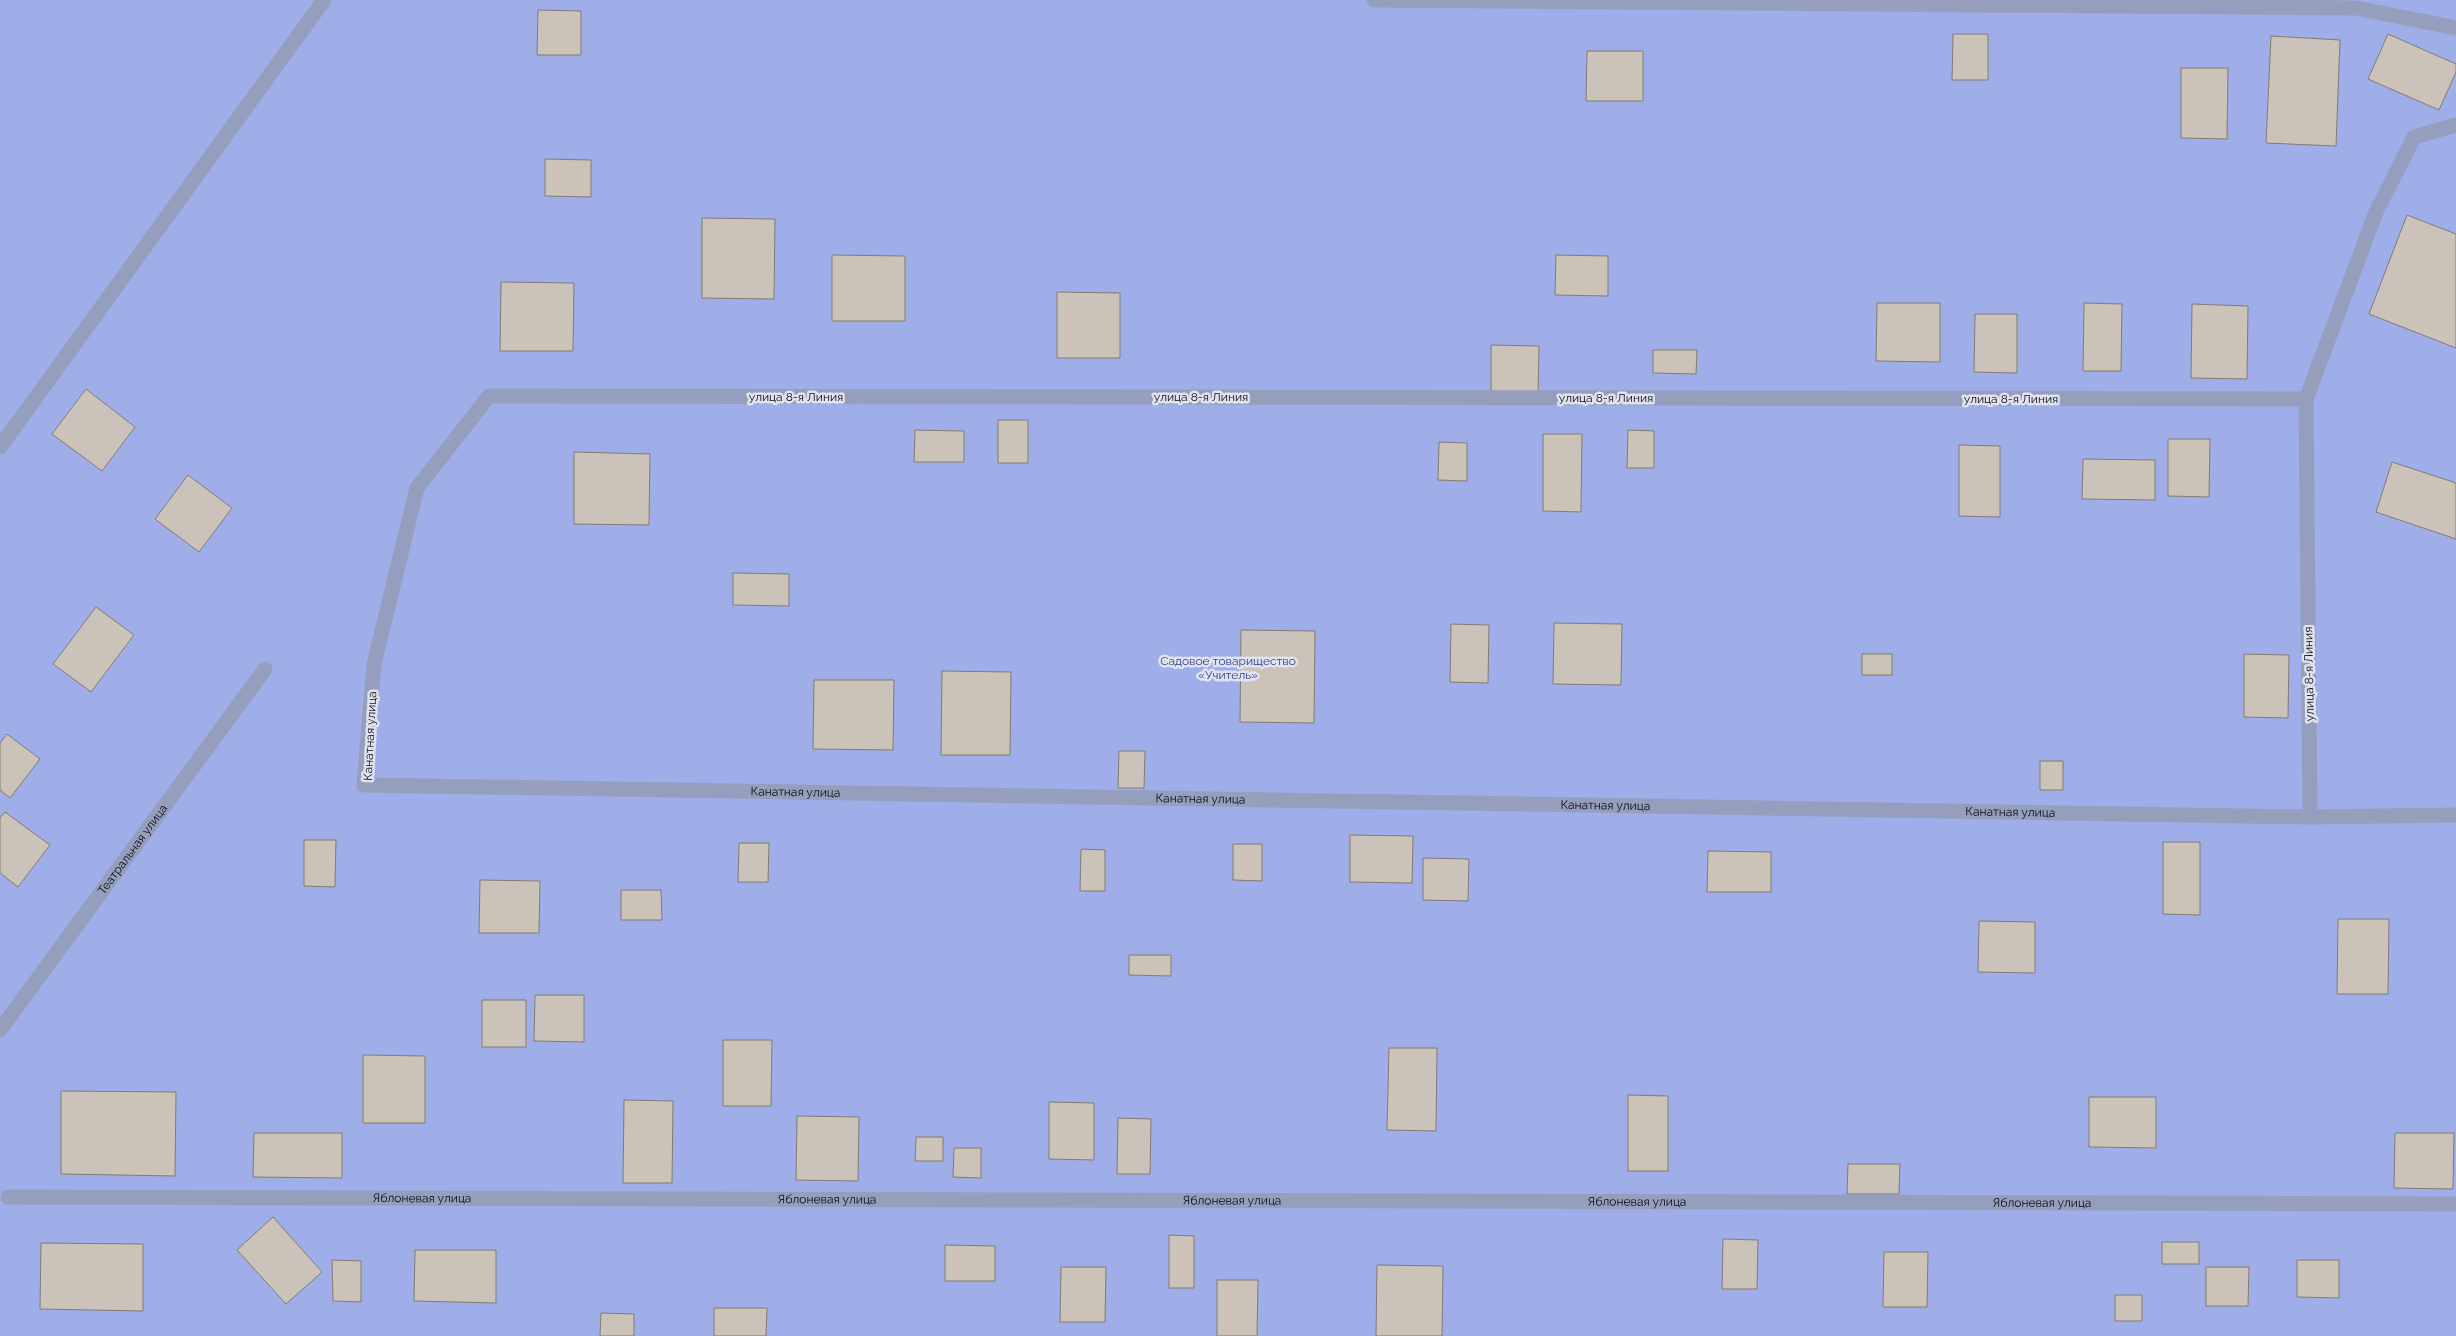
<svg xmlns="http://www.w3.org/2000/svg" width="2456" height="1336" font-family="Raleway,sans-serif">
  <rect width="100%" height="100%" fill="#e0e3ef"/>
  <path fill="#9faee9" d="M 0,0 L 2456,0 L 2456,1336 L 0,1336 Z"/>
  <path fill="#cbc3b9" stroke="#827b71" d="M 538,10 L 581,11 L 581,55 L 537,55 Z
    M 1953,34 L 1988,34 L 1988,80 L 1952,80 Z
    M 2388,34 L 2456,64 L 2456,72 L 2439,110 L 2368,79 Z
    M 2271,36 L 2340,40 L 2336,146 L 2266,143 Z
    M 1587,51 L 1643,51 L 1643,101 L 1586,101 Z
    M 2181,68 L 2228,68 L 2227,139 L 2181,138 Z
    M 545,159 L 591,160 L 591,197 L 545,196 Z
    M 2407,215 L 2456,234 L 2456,348 L 2369,314 Z
    M 702,218 L 775,219 L 774,299 L 702,298 Z
    M 832,255 L 905,256 L 905,321 L 832,321 Z
    M 1556,255 L 1608,256 L 1608,296 L 1555,295 Z
    M 501,282 L 574,283 L 573,351 L 500,351 Z
    M 1057,292 L 1120,293 L 1120,358 L 1057,358 Z
    M 1877,303 L 1940,303 L 1940,362 L 1876,361 Z
    M 2084,303 L 2122,304 L 2121,371 L 2083,371 Z
    M 2192,304 L 2248,306 L 2247,379 L 2191,378 Z
    M 1975,314 L 2017,314 L 2017,373 L 1974,372 Z
    M 1491,345 L 1539,346 L 1538,393 L 1491,392 Z
    M 1653,350 L 1697,350 L 1696,374 L 1653,373 Z
    M 86,389 L 135,427 L 102,471 L 52,434 Z
    M 998,420 L 1028,420 L 1028,463 L 998,463 Z
    M 915,430 L 964,431 L 964,462 L 914,462 Z
    M 1628,430 L 1654,431 L 1654,468 L 1627,468 Z
    M 1543,434 L 1582,434 L 1581,512 L 1543,511 Z
    M 2168,439 L 2210,439 L 2209,497 L 2168,496 Z
    M 1439,442 L 1467,443 L 1467,481 L 1438,480 Z
    M 1959,445 L 2000,446 L 2000,517 L 1959,516 Z
    M 574,452 L 650,454 L 649,525 L 574,524 Z
    M 2083,459 L 2155,460 L 2155,500 L 2082,499 Z
    M 2392,462 L 2456,483 L 2456,539 L 2376,512 Z
    M 188,475 L 232,508 L 199,552 L 155,519 Z
    M 733,573 L 789,574 L 789,606 L 733,605 Z
    M 96,607 L 134,635 L 91,692 L 53,664 Z
    M 1554,623 L 1622,624 L 1621,685 L 1553,684 Z
    M 1451,624 L 1489,625 L 1488,683 L 1450,682 Z
    M 1241,630 L 1315,631 L 1314,723 L 1240,722 Z
    M 1862,654 L 1892,654 L 1892,675 L 1862,675 Z
    M 2244,654 L 2289,655 L 2288,718 L 2244,717 Z
    M 942,671 L 1011,672 L 1010,755 L 941,755 Z
    M 814,680 L 894,680 L 893,750 L 813,749 Z
    M 7,734 L 40,759 L 10,798 L 0,790 L 0,743 Z
    M 1119,751 L 1145,751 L 1144,788 L 1118,788 Z
    M 2040,761 L 2063,761 L 2063,790 L 2040,790 Z
    M 5,812 L 50,845 L 18,887 L 0,873 L 0,818 Z
    M 1350,835 L 1413,836 L 1412,883 L 1350,882 Z
    M 304,840 L 336,840 L 335,887 L 304,886 Z
    M 2163,842 L 2200,842 L 2200,915 L 2163,914 Z
    M 739,843 L 769,843 L 768,882 L 738,882 Z
    M 1233,844 L 1262,844 L 1262,881 L 1233,880 Z
    M 1081,849 L 1105,850 L 1105,891 L 1080,891 Z
    M 1708,851 L 1771,852 L 1771,892 L 1707,892 Z
    M 1423,858 L 1469,859 L 1468,901 L 1423,900 Z
    M 480,880 L 540,881 L 539,933 L 479,933 Z
    M 621,890 L 661,890 L 662,920 L 621,920 Z
    M 2338,919 L 2389,919 L 2388,994 L 2337,994 Z
    M 1979,921 L 2035,922 L 2035,973 L 1978,972 Z
    M 1129,955 L 1171,955 L 1171,976 L 1129,975 Z
    M 535,995 L 584,995 L 584,1042 L 534,1041 Z
    M 482,1000 L 526,1000 L 526,1047 L 482,1047 Z
    M 723,1040 L 772,1040 L 771,1106 L 723,1106 Z
    M 1389,1048 L 1437,1048 L 1436,1131 L 1387,1130 Z
    M 363,1055 L 425,1056 L 425,1123 L 363,1123 Z
    M 61,1091 L 176,1092 L 175,1176 L 61,1174 Z
    M 1628,1095 L 1668,1096 L 1668,1171 L 1628,1171 Z
    M 2089,1097 L 2156,1097 L 2156,1148 L 2089,1147 Z
    M 624,1100 L 673,1101 L 672,1183 L 623,1183 Z
    M 1049,1102 L 1094,1103 L 1094,1160 L 1049,1159 Z
    M 797,1116 L 859,1117 L 858,1181 L 796,1180 Z
    M 1118,1118 L 1151,1119 L 1150,1174 L 1117,1174 Z
    M 254,1133 L 342,1133 L 342,1178 L 253,1177 Z
    M 2395,1133 L 2454,1133 L 2453,1189 L 2394,1188 Z
    M 916,1137 L 943,1137 L 943,1161 L 915,1161 Z
    M 954,1148 L 981,1148 L 981,1178 L 953,1177 Z
    M 1848,1164 L 1900,1164 L 1899,1194 L 1847,1194 Z
    M 273,1217 L 322,1272 L 286,1304 L 237,1250 Z
    M 1169,1235 L 1194,1236 L 1194,1288 L 1169,1288 Z
    M 1723,1239 L 1758,1240 L 1757,1289 L 1722,1289 Z
    M 2162,1242 L 2199,1242 L 2199,1264 L 2162,1264 Z
    M 41,1243 L 143,1244 L 143,1311 L 40,1309 Z
    M 945,1245 L 995,1246 L 995,1281 L 945,1281 Z
    M 415,1250 L 496,1250 L 496,1303 L 414,1301 Z
    M 1884,1252 L 1928,1252 L 1927,1307 L 1883,1307 Z
    M 332,1260 L 361,1261 L 361,1302 L 333,1301 Z
    M 2297,1260 L 2339,1260 L 2339,1298 L 2297,1297 Z
    M 1377,1265 L 1443,1266 L 1442,1336 L 1376,1336 Z
    M 1061,1267 L 1106,1267 L 1105,1322 L 1060,1322 Z
    M 2206,1267 L 2249,1267 L 2248,1306 L 2206,1306 Z
    M 1217,1280 L 1258,1280 L 1257,1336 L 1217,1336 Z
    M 2115,1295 L 2142,1295 L 2142,1321 L 2115,1321 Z
    M 714,1308 L 767,1308 L 766,1336 L 714,1336 Z
    M 601,1313 L 634,1314 L 634,1336 L 600,1336 Z"/>
  <g fill="none" stroke-linecap="round" stroke-linejoin="round">
    <g stroke="#959ebc" stroke-width="15">
      <path d="M 1374,0 L 2356,8 L 2456,28"/>
      <path d="M 2306,399 L 2376,212 L 2414,137 L 2456,125"/>
      <path d="M 0,447 L 324,0"/>
      <path id="s1" d="M 2310,817 L 2306,399 L 489,396 L 417,488 L 374,664 L 364,785 L 2310,817 L 2456,815"/>
      <path id="s2" d="M 0,1030 L 265,669"/>
      <path id="s3" d="M 8,1197 L 2456,1204"/>
    </g>
  </g>
  <g text-anchor="middle" dominant-baseline="central" stroke-width="5" stroke-linejoin="round" paint-order="stroke">
    <g font-size="12" fill="#0c0d11" stroke="#e0e3ef">
      <text x="796" y="397">улица 8-я Линия</text>
      <text x="1201" y="397">улица 8-я Линия</text>
      <text x="1606" y="398">улица 8-я Линия</text>
      <text x="2011" y="399">улица 8-я Линия</text>
      <text transform="translate(2309 674) rotate(-91)">улица 8-я Линия</text>
      <text transform="translate(370 736) rotate(-87)">Канатная улица</text>
      <text stroke="none"><textPath href="#s1" startOffset="3086">Канатная улица</textPath></text>
      <text stroke="none"><textPath href="#s1" startOffset="3491">Канатная улица</textPath></text>
      <text stroke="none"><textPath href="#s1" startOffset="3896">Канатная улица</textPath></text>
      <text stroke="none"><textPath href="#s1" startOffset="4301">Канатная улица</textPath></text>
      <text stroke="none"><textPath href="#s2" startOffset="224">Театральная улица</textPath></text>
      <text stroke="none"><textPath href="#s3" startOffset="414">Яблоневая улица</textPath></text>
      <text stroke="none"><textPath href="#s3" startOffset="819">Яблоневая улица</textPath></text>
      <text stroke="none"><textPath href="#s3" startOffset="1224">Яблоневая улица</textPath></text>
      <text stroke="none"><textPath href="#s3" startOffset="1629">Яблоневая улица</textPath></text>
      <text stroke="none"><textPath href="#s3" startOffset="2034">Яблоневая улица</textPath></text>
    </g>
    <g font-size="12" fill="#323d8d" stroke="#e0e3ef">
      <text x="1228" y="661">Садовое товарищество<tspan x="1228" dy="14">«Учитель»</tspan></text>
    </g>
  </g>
</svg>
